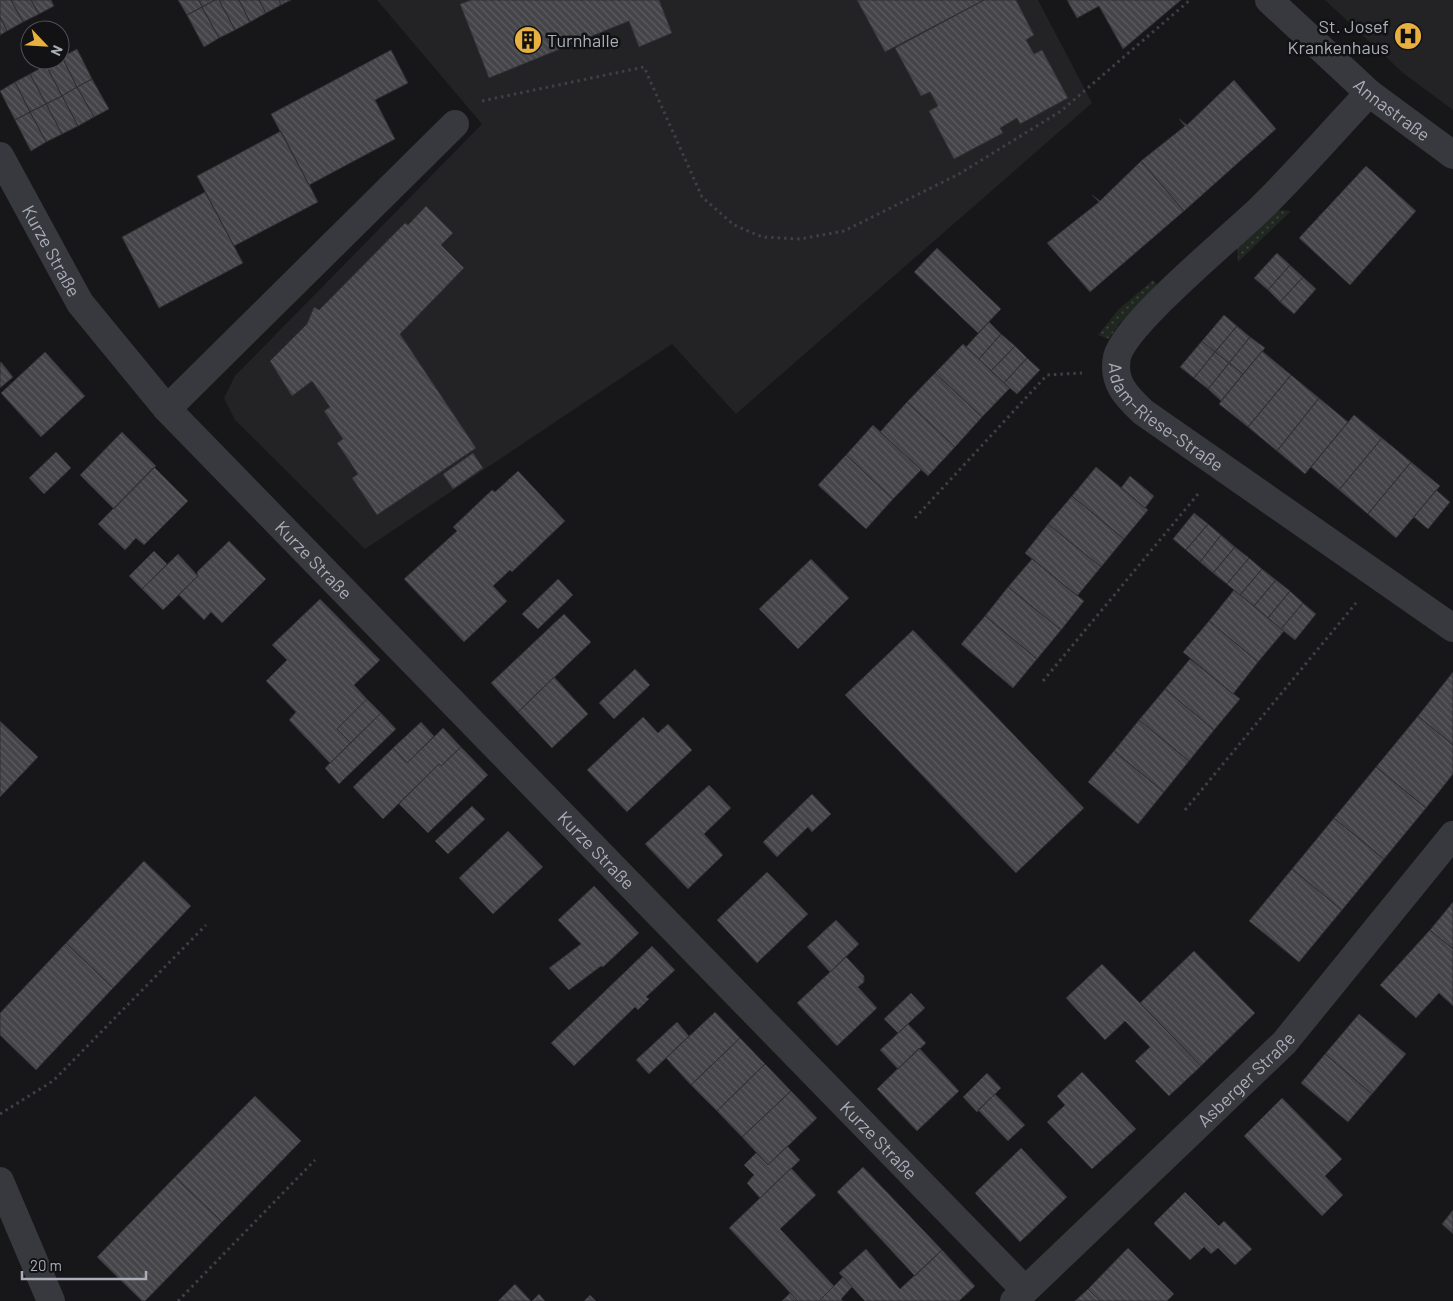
<svg xmlns="http://www.w3.org/2000/svg" width="1453" height="1301" font-family="Barlow,sans-serif">
  <defs>
    <pattern id="grass-dots" width="8" height="8" patternUnits="userSpaceOnUse" patternTransform="scale(1.25)"><rect width="8" height="8" fill="#1f2720"/><path d="M2 2h.1M6 6h.1" fill="none" stroke="#3d443e" stroke-width="1.8" stroke-linecap="round"/></pattern>
    <pattern id="building-back-hatch" width="6" height="6" patternUnits="userSpaceOnUse" patternTransform="scale(1.25)"><rect width="6" height="6" fill="#444449"/><path d="M-1 5l2 2M0 0l6 6M5-1l2 2" fill="none" stroke="#5c5c61"/></pattern>
  </defs>
  <rect width="100%" height="100%" fill="#171719"/>
  <path fill="#232326" d="M 377,0 L 1038,0 L 1092,103 L 736,414 L 672,344 L 365,549 L 235,420 L 224,398 L 235,376 L 482,124 Z
    M 1325,0 L 1453,0 L 1453,110 L 1403,73 Z"/>
  <path fill="url(#grass-dots)" d="M 1283,210 L 1291,211 L 1238,262 L 1237,247 L 1276,211 Z
    M 1153,280 L 1159,287 L 1119,324 L 1109,339 L 1098,335 L 1118,310 Z"/>
  <path fill="url(#building-back-hatch)" stroke="#313135" d="M 0,0 L 11,0 L 23,22 L 7,31 L 0,17 Z
    M 11,0 L 31,0 L 39,14 L 23,22 Z
    M 31,0 L 51,0 L 54,6 L 39,14 Z
    M 178,0 L 199,0 L 202,7 L 187,15 Z
    M 199,0 L 215,0 L 202,7 Z
    M 215,0 L 219,0 L 235,30 L 219,38 L 202,7 Z
    M 219,0 L 239,0 L 250,22 L 235,30 Z
    M 239,0 L 259,0 L 266,13 L 250,22 Z
    M 259,0 L 279,0 L 281,5 L 266,13 Z
    M 279,0 L 291,0 L 281,5 Z
    M 471,0 L 659,0 L 672,33 L 639,47 L 629,21 L 489,78 L 460,4 Z
    M 857,0 L 984,0 L 885,52 Z
    M 984,0 L 1016,0 L 1034,35 L 1026,40 L 1034,54 L 1042,50 L 1068,98 L 1020,124 L 1017,118 L 1000,128 L 1003,133 L 954,159 L 929,111 L 938,106 L 930,92 L 921,96 L 895,48 Z
    M 1067,0 L 1181,0 L 1123,49 L 1099,6 L 1077,18 Z
    M 202,7 L 219,38 L 204,47 L 187,15 Z
    M 0,17 L 7,31 L 0,35 Z
    M 77,49 L 92,79 L 77,87 L 62,57 Z
    M 391,50 L 408,83 L 375,100 L 395,139 L 309,185 L 271,114 Z
    M 62,57 L 77,87 L 62,96 L 46,65 Z
    M 46,65 L 62,96 L 46,104 L 30,74 Z
    M 30,74 L 46,104 L 30,112 L 15,82 Z
    M 92,79 L 109,109 L 94,117 L 77,87 Z
    M 1234,80 L 1276,129 L 1184,211 L 1141,161 L 1185,126 L 1179,119 L 1187,125 Z
    M 15,82 L 30,112 L 15,120 L 0,91 Z
    M 77,87 L 94,117 L 78,126 L 62,96 Z
    M 62,96 L 78,126 L 62,134 L 46,104 Z
    M 46,104 L 62,134 L 46,142 L 30,112 Z
    M 30,112 L 46,142 L 31,151 L 15,120 Z
    M 281,131 L 318,202 L 234,246 L 197,176 Z
    M 1141,161 L 1184,211 L 1090,292 L 1047,243 L 1099,202 L 1092,195 L 1100,201 Z
    M 1366,166 L 1416,211 L 1350,285 L 1299,238 Z
    M 205,192 L 243,263 L 159,308 L 122,237 Z
    M 426,206 L 453,233 L 441,245 L 464,268 L 400,334 L 476,448 L 377,515 L 352,478 L 358,474 L 337,443 L 343,439 L 324,411 L 330,407 L 312,381 L 292,396 L 270,361 L 307,324 L 314,307 L 319,310 L 405,223 L 408,225 Z
    M 937,248 L 1001,309 L 978,333 L 914,272 Z
    M 1277,253 L 1290,265 L 1268,290 L 1254,278 Z
    M 1290,265 L 1303,277 L 1280,302 L 1268,290 Z
    M 1303,277 L 1316,289 L 1294,314 L 1280,302 Z
    M 1224,315 L 1237,326 L 1215,352 L 1202,341 Z
    M 989,322 L 1001,334 L 979,359 L 966,347 Z
    M 1237,326 L 1250,337 L 1229,363 L 1215,352 Z
    M 1001,334 L 1015,346 L 991,371 L 979,359 Z
    M 1250,337 L 1265,348 L 1243,374 L 1229,363 Z
    M 1202,341 L 1215,352 L 1194,378 L 1180,367 Z
    M 963,344 L 1010,388 L 982,417 L 935,373 Z
    M 1015,346 L 1027,358 L 1004,383 L 991,371 Z
    M 1262,351 L 1291,375 L 1248,427 L 1219,404 Z
    M 45,352 L 85,396 L 41,437 L 1,393 Z
    M 1215,352 L 1229,363 L 1208,389 L 1194,378 Z
    M 1027,358 L 1040,370 L 1017,394 L 1004,383 Z
    M 1,362 L 13,377 L 0,388 L 0,363 Z
    M 1229,363 L 1243,374 L 1221,401 L 1208,389 Z
    M 935,373 L 982,417 L 955,447 L 907,402 Z
    M 1291,375 L 1319,398 L 1277,451 L 1248,427 Z
    M 1319,398 L 1348,422 L 1305,474 L 1277,451 Z
    M 907,402 L 955,447 L 928,476 L 880,432 Z
    M 1354,415 L 1382,438 L 1339,490 L 1311,467 Z
    M 873,425 L 921,470 L 893,499 L 846,455 Z
    M 122,432 L 156,466 L 114,509 L 80,475 Z
    M 1382,438 L 1411,462 L 1368,514 L 1339,490 Z
    M 56,452 L 71,468 L 44,494 L 29,478 Z
    M 473,453 L 483,468 L 453,489 L 443,474 Z
    M 846,455 L 893,499 L 866,529 L 818,485 Z
    M 1411,462 L 1440,486 L 1396,538 L 1368,514 Z
    M 154,467 L 188,501 L 144,545 L 136,538 L 125,550 L 98,524 Z
    M 1096,467 L 1148,510 L 1124,539 L 1072,496 Z
    M 518,471 L 565,521 L 512,572 L 510,570 L 493,586 L 507,601 L 464,642 L 404,579 L 457,531 L 453,527 L 492,490 L 495,492 Z
    M 1130,476 L 1154,496 L 1145,508 L 1121,488 Z
    M 1436,490 L 1450,502 L 1428,529 L 1414,517 Z
    M 1072,496 L 1124,539 L 1101,567 L 1048,524 Z
    M 1194,513 L 1208,524 L 1186,550 L 1173,539 Z
    M 1048,524 L 1101,567 L 1077,596 L 1025,553 Z
    M 1208,524 L 1221,535 L 1200,562 L 1186,550 Z
    M 1221,535 L 1235,547 L 1213,573 L 1200,562 Z
    M 229,541 L 266,579 L 222,623 L 211,612 L 204,620 L 179,595 L 198,576 L 197,572 Z
    M 1235,547 L 1249,558 L 1227,584 L 1213,573 Z
    M 154,551 L 167,564 L 142,589 L 129,576 Z
    M 178,554 L 198,576 L 163,610 L 142,589 Z
    M 1249,558 L 1262,569 L 1240,595 L 1227,584 Z
    M 811,559 L 849,598 L 798,649 L 759,609 Z
    M 1032,559 L 1084,601 L 1061,630 L 1008,587 Z
    M 1262,569 L 1276,580 L 1254,606 L 1240,595 Z
    M 558,579 L 573,595 L 538,629 L 522,614 Z
    M 1276,580 L 1290,591 L 1268,618 L 1254,606 Z
    M 1008,587 L 1061,630 L 1037,659 L 985,616 Z
    M 1234,590 L 1284,631 L 1258,662 L 1209,621 Z
    M 1290,591 L 1303,603 L 1281,629 L 1268,618 Z
    M 320,599 L 380,660 L 354,685 L 367,699 L 337,729 L 351,743 L 330,763 L 289,720 L 296,712 L 266,681 L 287,660 L 272,645 Z
    M 1303,603 L 1316,614 L 1295,640 L 1281,629 Z
    M 564,614 L 591,642 L 518,712 L 491,683 Z
    M 985,616 L 1037,659 L 1013,688 L 961,644 Z
    M 1209,621 L 1258,662 L 1233,694 L 1183,652 Z
    M 913,630 L 1084,808 L 1016,873 L 845,695 Z
    M 1190,659 L 1240,699 L 1214,730 L 1165,689 Z
    M 635,669 L 650,685 L 614,719 L 599,703 Z
    M 1453,672 L 1453,745 L 1418,716 Z
    M 554,677 L 588,714 L 552,748 L 518,712 Z
    M 1165,689 L 1214,730 L 1189,761 L 1139,720 Z
    M 367,699 L 381,713 L 351,743 L 337,729 Z
    M 381,713 L 396,729 L 339,784 L 325,768 Z
    M 1418,716 L 1453,745 L 1453,774 L 1426,808 L 1376,767 Z
    M 643,717 L 658,733 L 668,724 L 692,750 L 627,812 L 587,770 Z
    M 1139,720 L 1189,761 L 1164,792 L 1114,751 Z
    M 0,721 L 38,757 L 0,797 Z
    M 421,722 L 434,736 L 407,763 L 393,748 Z
    M 443,728 L 461,747 L 441,766 L 439,764 L 383,819 L 353,787 L 393,748 L 407,763 Z
    M 461,747 L 488,775 L 428,833 L 399,804 L 439,764 L 441,766 Z
    M 1114,751 L 1164,792 L 1138,824 L 1088,782 Z
    M 1376,767 L 1426,808 L 1384,859 L 1334,818 Z
    M 709,785 L 731,808 L 704,834 L 723,855 L 688,889 L 645,844 Z
    M 812,794 L 831,814 L 812,832 L 808,827 L 777,857 L 763,842 Z
    M 472,806 L 485,819 L 448,854 L 435,841 Z
    M 1334,818 L 1384,859 L 1342,910 L 1292,869 Z
    M 508,831 L 543,867 L 493,914 L 459,878 Z
    M 144,861 L 191,906 L 113,988 L 66,943 Z
    M 1292,869 L 1342,910 L 1299,962 L 1249,921 Z
    M 767,872 L 808,914 L 757,963 L 717,920 Z
    M 594,886 L 639,933 L 603,967 L 601,966 L 569,990 L 549,968 L 581,944 L 558,920 Z
    M 1453,902 L 1453,949 L 1430,930 Z
    M 836,920 L 859,944 L 830,972 L 807,947 Z
    M 1430,930 L 1453,949 L 1453,1006 L 1439,993 L 1416,1018 L 1380,985 Z
    M 66,943 L 113,988 L 36,1070 L 0,1035 L 0,1013 Z
    M 652,946 L 675,970 L 646,997 L 649,999 L 638,1010 L 635,1007 L 574,1066 L 551,1043 Z
    M 1194,951 L 1255,1013 L 1201,1066 L 1140,1003 Z
    M 846,957 L 864,976 L 864,982 L 858,987 L 877,1008 L 837,1046 L 797,1003 Z
    M 1102,964 L 1201,1066 L 1169,1096 L 1135,1061 L 1150,1047 L 1125,1021 L 1105,1040 L 1066,998 Z
    M 911,993 L 925,1008 L 898,1033 L 884,1019 Z
    M 715,1012 L 740,1038 L 691,1085 L 666,1058 Z
    M 1359,1014 L 1406,1054 L 1372,1094 L 1325,1054 Z
    M 677,1022 L 689,1036 L 649,1074 L 636,1060 Z
    M 908,1024 L 926,1043 L 898,1069 L 880,1050 Z
    M 740,1038 L 765,1064 L 717,1111 L 691,1085 Z
    M 919,1048 L 959,1091 L 917,1131 L 877,1089 Z
    M 1325,1054 L 1372,1094 L 1348,1122 L 1301,1083 Z
    M 765,1064 L 791,1091 L 742,1137 L 717,1111 Z
    M 1082,1072 L 1136,1129 L 1092,1169 L 1047,1122 L 1065,1105 L 1057,1096 Z
    M 987,1073 L 1001,1088 L 977,1112 L 963,1097 Z
    M 791,1091 L 817,1118 L 768,1165 L 742,1137 Z
    M 995,1094 L 1025,1125 L 1008,1141 L 978,1110 Z
    M 255,1096 L 301,1141 L 222,1222 L 175,1177 Z
    M 1282,1098 L 1342,1159 L 1325,1176 L 1343,1195 L 1322,1216 L 1244,1136 Z
    M 787,1146 L 800,1160 L 760,1198 L 747,1183 L 754,1175 L 744,1165 L 756,1153 L 768,1165 Z
    M 1021,1148 L 1067,1197 L 1020,1242 L 975,1193 Z
    M 863,1167 L 942,1250 L 915,1276 L 837,1192 Z
    M 791,1168 L 816,1195 L 780,1229 L 834,1286 L 819,1301 L 798,1301 L 729,1228 Z
    M 175,1177 L 222,1222 L 145,1301 L 142,1301 L 97,1257 Z
    M 1185,1192 L 1219,1226 L 1224,1221 L 1252,1249 L 1235,1265 L 1218,1248 L 1211,1254 L 1204,1247 L 1190,1260 L 1155,1225 L 1154,1223 Z
    M 1453,1210 L 1453,1234 L 1442,1224 Z
    M 1128,1248 L 1174,1294 L 1167,1301 L 1100,1301 L 1088,1289 Z
    M 866,1249 L 900,1289 L 942,1250 L 975,1286 L 959,1301 L 865,1301 L 839,1273 Z
    M 843,1277 L 852,1287 L 841,1299 L 843,1301 L 819,1301 Z
    M 515,1284 L 531,1301 L 498,1301 Z
    M 1088,1289 L 1100,1301 L 1075,1301 Z
    M 790,1293 L 798,1301 L 782,1301 Z
    M 539,1294 L 545,1301 L 532,1301 Z
    M 590,1295 L 596,1301 L 584,1301 Z"/>
  <g fill="none" stroke-linecap="round" stroke-linejoin="round">
    <path stroke="#3e4045" stroke-width="3" stroke-dasharray="2.5 4" stroke-linecap="butt" d="M 482,101 L 644,67 L 702,197 L 734,225 L 762,237 L 800,239 L 844,231 L 959,174 L 1061,111 L 1190,0
      M 915,518 L 1047,375 L 1082,373
      M 1043,681 L 1198,494
      M 1185,810 L 1356,603
      M 0,1114 L 53,1081 L 206,925
      M 178,1301 L 315,1160"/>
    <g stroke="#38393e" stroke-width="28">
      <path id="s1" d="M 1269,0 L 1369,93 L 1453,155"/>
      <path id="s2" d="M 1369,93 C 1332,132 1297,173 1259,210 C 1230,238 1125,324 1117,357 C 1112,382 1126,396 1143,412 L 1453,628"/>
      <path id="s3" d="M 0,156 L 80,303 L 167,409 L 1025,1290"/>
      <path d="M 167,409 L 455,124"/>
      <path d="M 0,1181 L 51,1301"/>
      <path id="s4" d="M 1014,1301 L 1284,1043 L 1453,835"/>
    </g>
  </g>
  <defs>
    <symbol id="hospital-disc" viewBox="-11 -11 22 22"><circle r="9.5" fill="#e8b040" stroke="#121214"/><path d="M-5-5h3v3.5h4V-5h3V5h-3V1.5h-4V5h-3Z" fill="#111"/></symbol>
    <symbol id="building-disc" viewBox="-11 -11 22 22"><circle r="9.5" fill="#e8b040" stroke="#121214"/><path d="M-4-6H4V6H1V3H-1V6H-4ZM-2.5-4.3h1.7v1.8h-1.7ZM.8-4.3h1.7v1.8H.8ZM-2.5-1h1.7V.8h-1.7ZM.8-1h1.7V.8H.8Z" fill="#111"/></symbol>
  </defs>
  <g fill-rule="evenodd">
    <use href="#hospital-disc" x="1392" y="20" width="32" height="32"/>
    <use href="#building-disc" x="512" y="24" width="32" height="32"/>
  </g>
  <g text-anchor="middle" dominant-baseline="central" stroke-width="5" stroke-linejoin="round" paint-order="stroke">
    <g font-size="18" fill="#aaaeb8" stroke="#121214" text-anchor="end">
      <text x="1389" y="26">St. Josef<tspan x="1389" dy="21">Krankenhaus</tspan></text>
      <text x="547" y="40" text-anchor="start">Turnhalle</text>
    </g>
    <g font-size="18" fill="#aaaeb8" stroke="#121214">
      <text stroke="none"><textPath href="#s1" startOffset="165">Annastraße</textPath></text>
      <text stroke="none"><textPath href="#s3" startOffset="108">Kurze Straße</textPath></text>
      <text stroke="none"><textPath href="#s2" startOffset="449">Adam-Riese-Straße</textPath></text>
      <text stroke="none"><textPath href="#s3" startOffset="515">Kurze Straße</textPath></text>
      <text stroke="none"><textPath href="#s3" startOffset="920">Kurze Straße</textPath></text>
      <text stroke="none"><textPath href="#s4" startOffset="321">Asberger Straße</textPath></text>
      <text stroke="none"><textPath href="#s3" startOffset="1325">Kurze Straße</textPath></text>
    </g>
  </g>
  <g transform="translate(45 45) rotate(115)"><circle r="24" fill="#121214" stroke="#4f5056"/>
  <path d="M0-4L9 19L0 12L-9 19Z" fill="#e8b040"/>
  <text y="-8" font-size="14" font-weight="bold" text-anchor="middle" fill="#aaaeb8">N</text>
  </g>
  <path d="M22 1271v8h124v-8" fill="none" stroke="#aaaeb8" stroke-width="2.5"/>
  <text x="30" y="1271" font-size="15" fill="#aaaeb8" stroke="#121214" stroke-width="4" paint-order="stroke">20 m</text>
</svg>
